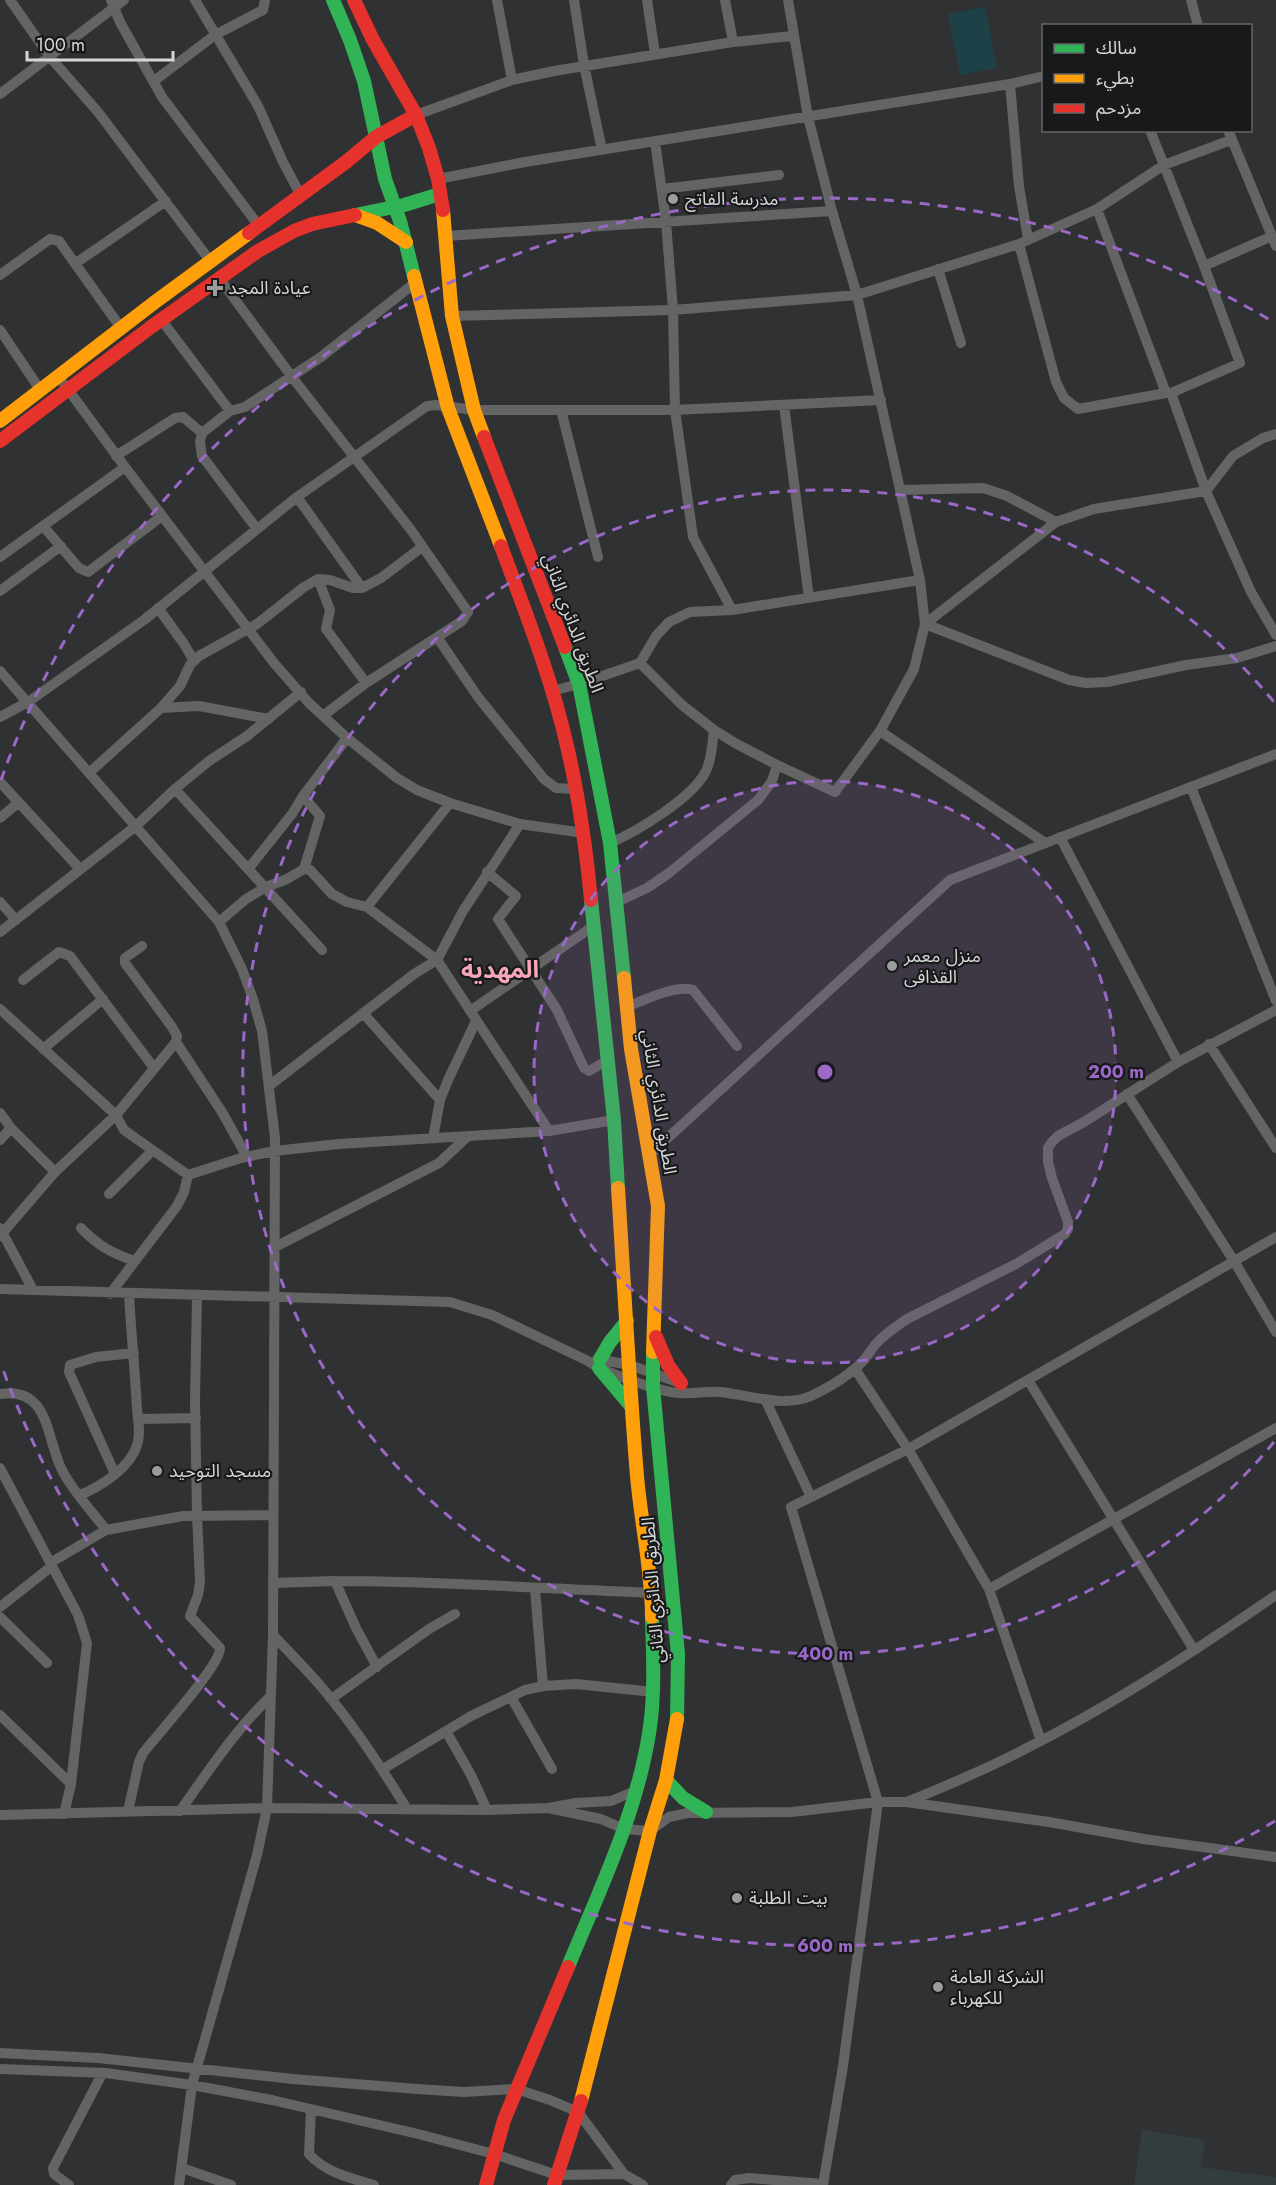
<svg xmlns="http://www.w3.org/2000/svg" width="1276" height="2185" viewBox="0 0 1276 2185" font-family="Jost,'Noto Sans Arabic',sans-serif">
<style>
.built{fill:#333c3e}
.green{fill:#1e4148}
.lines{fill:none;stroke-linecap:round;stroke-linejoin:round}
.street{stroke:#646464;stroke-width:10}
.fast{stroke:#30b455;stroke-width:14}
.slow{stroke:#ff9f0a;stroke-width:14}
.jam{stroke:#e5322d;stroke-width:14}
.ring{fill:none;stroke:#9a68c7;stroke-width:3;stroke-dasharray:10 8}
.poi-dot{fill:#9b9d9d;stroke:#18191a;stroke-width:2}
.labels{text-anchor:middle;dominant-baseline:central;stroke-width:4.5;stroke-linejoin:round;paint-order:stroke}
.poi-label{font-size:18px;fill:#d5d7d7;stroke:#18191a;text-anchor:start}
.street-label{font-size:18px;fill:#d5d7d7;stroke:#18191a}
.district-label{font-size:24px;font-weight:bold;fill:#f7a5b9;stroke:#18191a}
.centre{fill:#9a68c7;stroke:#18191a;stroke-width:3}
.ring-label{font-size:18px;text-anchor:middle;font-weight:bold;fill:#9a68c7;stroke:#18191a;stroke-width:4.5;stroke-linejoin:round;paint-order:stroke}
</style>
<rect width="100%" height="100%" fill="#303132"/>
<path class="built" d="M 1142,2129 L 1205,2140 L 1201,2167 L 1276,2177 L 1276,2185 L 1134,2185 Z"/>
<path class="green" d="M 985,7 L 997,68 L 960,75 L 948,14 Z"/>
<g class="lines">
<path class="street" d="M 10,0 L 50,57 L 98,112 L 211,262
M 111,0 L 120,22 L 162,97 L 259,226
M 195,0 L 258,106 L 283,162 L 300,194
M 497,0 L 512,80
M 574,0 L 584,65 L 602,150
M 647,0 L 655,54
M 725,0 L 733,42
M 788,0 L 808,117 L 832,211 L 857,295 L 920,580 L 925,624 L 1069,680 L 1086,683 L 1107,682 L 1186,665 L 1237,658 L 1276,646
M 1191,0 L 1198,26
M 154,81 L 215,35 L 263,10 L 265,0
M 1010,84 L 1019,186 L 1028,239
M 0,94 L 124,0
M 416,115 L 512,80 L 554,71 L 733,42 L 793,36
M 1228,130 L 1276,246
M 655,141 L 666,222 L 673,310 L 675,410 L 693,537 L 732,610
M 438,179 L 525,162 L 1010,84 L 1044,76
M 662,189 L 779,175
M 1097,209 L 1166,393 L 1171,393 L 1240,363 L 1204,266 L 1150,130
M 446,236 L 832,211
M 1019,244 L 1056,382 L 1064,398 L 1078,409 L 1166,393
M 76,263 L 166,201
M 1204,266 L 1272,236
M 938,269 L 961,343
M 0,275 L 50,239 L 59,241 L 121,328
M 219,278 L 292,377 L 411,530 L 468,612 L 462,621 L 366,683 L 324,715
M 452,316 L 673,310 L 857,295 L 1019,244 L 1097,209 L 1164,165 L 1231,140
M 160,318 L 230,411
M 0,330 L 41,391
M 64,384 L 125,467 L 274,663 L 309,703 L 347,738 L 397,778 L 417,790 L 450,803 L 520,824 L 584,833
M 784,405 L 809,598
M 561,410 L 598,557
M 202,433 L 200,442 L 202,456 L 257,529
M 1276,434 L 1263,438 L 1233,456 L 1206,491 L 1251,592 L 1276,635
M 116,456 L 175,418 L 183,417 L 202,433 L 230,411 L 245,407 L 321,357 L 416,282
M 900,490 L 983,488 L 1007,496 L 1056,522
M 297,497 L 362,588
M 43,526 L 79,568 L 88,572 L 162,516
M 0,557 L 125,467
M 318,579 L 330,610 L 326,629 L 366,683
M 0,591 L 61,546
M 158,608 L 184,644 L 194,661
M 437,637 L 478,697 L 544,779 L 556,788 L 575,789
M 640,663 L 682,705 L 714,730 L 735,743 L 777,765 L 835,792 L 880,731 L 914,669 L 925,624 L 1056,522 L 1094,509 L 1206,491 L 1171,393
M 0,671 L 219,922 L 242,969 L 253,999 L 262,1031 L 275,1138 L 273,1635 L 267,1808 L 257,1855 L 192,2085 L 179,2185
M 552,691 L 579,684 L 640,663 L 656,636 L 669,622 L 690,612 L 732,610 L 920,580
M 161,708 L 199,706 L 269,719
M 0,717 L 28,702 L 144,620 L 297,497 L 427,406 L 436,405 L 474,410 L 675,410 L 881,400
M 880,731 L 1045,843
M 90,772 L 161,708 L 180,686 L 190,665 L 199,656 L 257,624 L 304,587 L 318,579 L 330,580 L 353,588 L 362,588 L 381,578 L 422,547
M 0,782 L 80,869
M 1191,787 L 1276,1001
M 175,789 L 322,950
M 0,818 L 18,803
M 1060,837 L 1178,1062
M 610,843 C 636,832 693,798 706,771 C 712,759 712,744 714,730
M 249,868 L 292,814 L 303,796
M 304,869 L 320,816 L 303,796 L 347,738
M 487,872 L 516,896 L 498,919 L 557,1010 L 584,1068 L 589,1071 L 608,1060
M 0,902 L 16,920
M 617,902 L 647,888 L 669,873 L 758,800 L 772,781 L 777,765
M 367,907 L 450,803
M 219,922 L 246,899 L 266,887 L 287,879 L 304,869 L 310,870 L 332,894 L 347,902 L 367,907 L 437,960 L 549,1131
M 0,932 L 136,826 L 175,789 L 209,761 L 247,736 L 301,692
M 23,980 L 59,952 L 70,956 L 154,1068
M 626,1007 C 643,1001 676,984 693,990 L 737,1046
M 0,1009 L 116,1115 L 124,1130 L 188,1175 L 241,1158 L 274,1151 L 339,1144 L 549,1131 L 614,1120
M 470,1011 L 592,927
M 363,1013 L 440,1100
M 176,1042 L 222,1112 L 247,1157
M 1209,1044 L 1276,1148
M 43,1049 L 103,999
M 269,1086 L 414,974 L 437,960 L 463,911 L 520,824
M 1127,1094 L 1234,1261 L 1276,1332
M 0,1113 L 11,1128 L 55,1172
M 433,1138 L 440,1100 L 448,1080 L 476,1021
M 0,1140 L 11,1128
M 649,1155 L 950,880 L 1276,754
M 109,1194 L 152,1151
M 0,1228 L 33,1290
M 81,1228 C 97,1245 113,1254 135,1261
M 0,1236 L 55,1172 L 116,1115 L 176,1042 L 177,1036 L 172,1027 L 125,963 L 125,958 L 142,946
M 275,1247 L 439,1163 L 468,1136
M 0,1289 L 450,1302 L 492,1315 L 588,1361 C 602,1372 661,1392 679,1393 C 693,1394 706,1391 720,1392 C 750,1395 783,1408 811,1396 C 830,1387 850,1375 864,1360 C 868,1355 871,1350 875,1345 C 884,1334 896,1327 907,1319 L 1016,1264 L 1065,1234 L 1068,1229 L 1068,1222 L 1052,1178 L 1048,1162 L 1048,1148 L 1052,1142 L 1058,1136 L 1084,1122 L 1178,1062 L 1276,1010
M 110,1294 L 177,1206 L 184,1192 L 188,1175
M 597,1359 L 630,1365 L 680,1383
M 855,1369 L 908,1449 L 989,1589
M 1028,1380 L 1194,1650
M 0,1394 C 50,1386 46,1439 62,1470 C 73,1492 92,1511 106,1530 L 183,1516 L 273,1515
M 765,1399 L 811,1497
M 138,1419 L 196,1418
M 0,1468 L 78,1615 L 87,1643 L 71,1784 L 64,1814
M 115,1474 L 69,1372 L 70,1365 L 96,1357 L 134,1353
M 80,1495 C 100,1487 130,1468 137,1445 C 141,1434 138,1420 137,1409 C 135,1370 131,1332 129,1294
M 50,1563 L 106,1530
M 335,1581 C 441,1581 546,1589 652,1593
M 273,1583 L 335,1581 L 356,1628 L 377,1667
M 535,1589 L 543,1686
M 0,1607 L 52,1566
M 0,1617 L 47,1663
M 273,1635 C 288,1651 304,1667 318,1683 C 352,1722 380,1765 407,1809
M 511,1697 L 552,1769
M 331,1699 L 429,1629 L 455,1614
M 0,1715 L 71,1784
M 446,1731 L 471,1775 L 487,1810
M 1041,1741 L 989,1589 L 1276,1428
M 383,1769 L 471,1716 L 525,1690 L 543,1686 L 576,1684 L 654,1692
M 907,1802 C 946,1786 985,1770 1023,1750 C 1111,1706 1195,1651 1276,1595
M 548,1808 L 601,1819 L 624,1829 L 650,1831 L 669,1817 L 688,1813 L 792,1812 L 878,1802 L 906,1802 L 1049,1822 L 1144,1839 L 1276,1857
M 128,1811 L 139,1762 L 143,1753 C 157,1735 221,1665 220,1648 L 190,1616 L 198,1595 L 200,1582 L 197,1515 L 195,1401 L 197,1295
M 180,1811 C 208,1772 235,1730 270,1697
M 0,1815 L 267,1808 L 487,1810 L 548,1808 L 576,1803 L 611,1801 L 635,1791
M 0,2053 L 98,2058 L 293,2079 L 417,2089 L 464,2092 L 516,2089 L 550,2100 L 578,2112 L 624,2174 L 643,2185
M 0,2069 L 106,2073 L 192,2085 L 272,2100 L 418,2134 L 494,2154 L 557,2175 L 624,2174
M 311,2110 L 309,2154 C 326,2173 350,2178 374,2185
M 182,2168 L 231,2185
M 69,2185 L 54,2174 L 53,2168 L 102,2074
M 731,2185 L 735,2180 L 749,2178 L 823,2184
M 823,2185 L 843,2066 L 878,1802 L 791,1507 L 908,1449 L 1276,1237"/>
<path class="fast" d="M 333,0 L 350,40 L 364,81 L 385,179 L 400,221 L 414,276
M 355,215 L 404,205 L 440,194
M 565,647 L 579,684 L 610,843 L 624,978
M 591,900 L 614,1120 L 618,1188
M 653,1352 L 653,1387 L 678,1654 L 677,1719
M 600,1359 L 610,1342 L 627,1321
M 599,1368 L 631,1406
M 666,1780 L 683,1798 L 706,1812
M 568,1967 C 600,1889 638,1811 650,1727 C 655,1691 653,1654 652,1617"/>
<path class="slow" d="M 443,210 L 452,316 L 474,410 L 484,437
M 355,215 L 377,223 L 406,242
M 414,276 L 448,408 L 501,546
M 0,421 L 155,302 L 249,233
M 624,978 L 631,1049 L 658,1206 L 653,1352
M 618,1188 C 624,1284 629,1380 637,1476 C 641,1523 652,1570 652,1617
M 581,2101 L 650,1831 L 666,1780 L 677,1719"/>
<path class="jam" d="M 354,0 L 373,40 L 416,115 L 429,148 L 438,179 L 443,210
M 249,233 L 346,162 L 376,137 L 416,115
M 484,437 L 565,647
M 0,441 L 151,327 L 258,251 L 294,231 L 312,224 L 355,215
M 501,546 C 525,611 552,679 567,746 C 579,797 586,848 591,900
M 656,1337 L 668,1365 L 681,1383
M 486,2185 L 504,2120 L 568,1967
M 554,2185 L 581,2101"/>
</g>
<circle cx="825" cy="1072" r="291" fill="#9a68c7" fill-opacity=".12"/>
<g class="ring">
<circle cx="825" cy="1072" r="291"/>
<path d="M1274 1442A582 582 0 1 1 1274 702"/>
<path d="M1275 1821A874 874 0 0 1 1 1364M1 780A874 874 0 0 1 1275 323"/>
</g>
<g class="poi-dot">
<circle cx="673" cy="199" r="6"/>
<path d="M212 279h6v6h6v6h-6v6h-6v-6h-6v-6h6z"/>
<circle cx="892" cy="966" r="6"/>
<circle cx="157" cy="1471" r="6"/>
<circle cx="737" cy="1898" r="6"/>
<circle cx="938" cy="1987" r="6"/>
</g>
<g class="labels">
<g class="poi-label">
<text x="685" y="199">مدرسة الفاتح</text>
<text x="228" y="288">عيادة المجد</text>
<text x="904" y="956">منزل معمر<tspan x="904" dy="21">القذافى</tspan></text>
<text x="169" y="1471">مسجد التوحيد</text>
<text x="749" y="1898">بيت الطلبة</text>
<text x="950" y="1977">الشركة العامة<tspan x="950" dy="21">للكهرباء</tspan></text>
</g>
<g class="street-label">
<text transform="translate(573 623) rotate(70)">الطريق الدائري الثاني</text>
<text transform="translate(659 1102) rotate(81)">الطريق الدائري الثاني</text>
<text transform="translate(653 1590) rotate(-94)">الطريق الدائري الثاني</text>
</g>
<g class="district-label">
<text x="500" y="969">المهدية</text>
</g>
</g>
<circle cx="825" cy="1072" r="9" class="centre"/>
<g class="ring-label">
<text x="1116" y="1078">200 m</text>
<text x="825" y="1660">400 m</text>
<text x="825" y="1952">600 m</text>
</g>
<rect x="1042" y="24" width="210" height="108" fill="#18191a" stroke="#646566" stroke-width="1.5"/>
<rect x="1054" y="44" width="30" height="9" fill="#30b455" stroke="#646566" stroke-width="1.5"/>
<text x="1096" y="54" font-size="18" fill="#d5d7d7">سالك</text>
<rect x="1054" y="74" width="30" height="9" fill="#ff9f0a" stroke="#646566" stroke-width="1.5"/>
<text x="1096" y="84" font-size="18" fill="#d5d7d7">بطيء</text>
<rect x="1054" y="104" width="30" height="9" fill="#e5322d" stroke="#646566" stroke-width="1.5"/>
<text x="1096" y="114" font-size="18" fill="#d5d7d7">مزدحم</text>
<path d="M27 51v9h146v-9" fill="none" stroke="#d5d7d7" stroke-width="3"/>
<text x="36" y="51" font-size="18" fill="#d5d7d7" stroke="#18191a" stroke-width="4.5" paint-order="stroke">100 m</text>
</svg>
